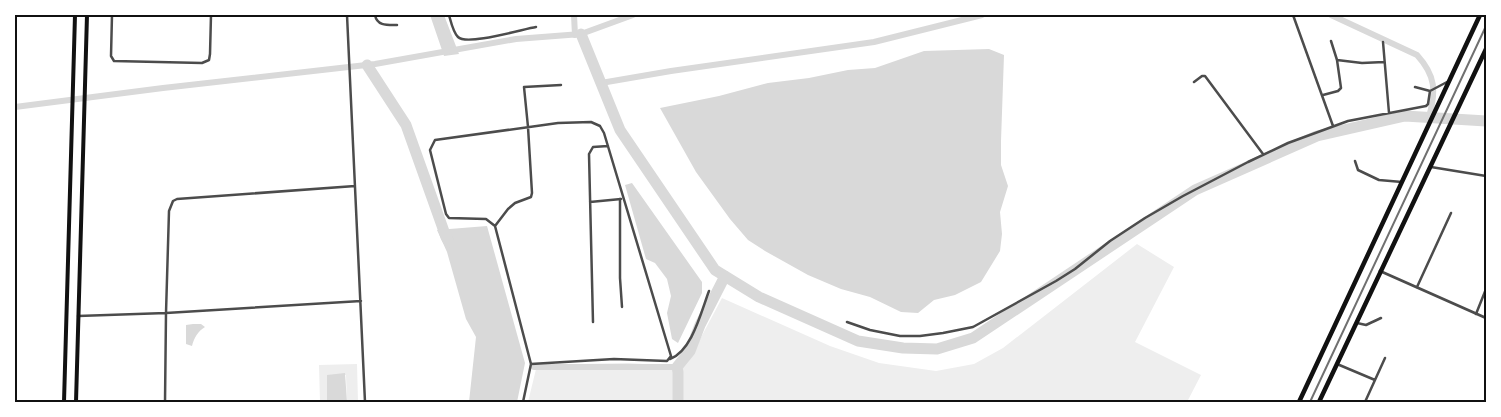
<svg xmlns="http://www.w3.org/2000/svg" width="1501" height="417" viewBox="0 0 1501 417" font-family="Roboto,sans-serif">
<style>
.green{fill:#eee}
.water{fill:#d9d9d9}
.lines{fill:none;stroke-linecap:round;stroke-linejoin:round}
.canal{stroke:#d9d9d9;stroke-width:6}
.river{stroke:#d9d9d9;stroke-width:11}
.minor{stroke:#4c4c4c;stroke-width:2.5}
.tertiary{stroke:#4c4c4c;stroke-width:3}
.secondary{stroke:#111;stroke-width:4}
.trunk{stroke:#111;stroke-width:4.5}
.rail{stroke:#707070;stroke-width:2}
.neatline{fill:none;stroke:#111;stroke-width:2}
</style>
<rect width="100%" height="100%" fill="#fff"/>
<path class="green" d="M 1137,244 L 1174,267 L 1135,342 L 1201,375 L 1187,402 L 528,402 L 537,365 L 628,363 L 673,366 L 691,356 L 722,298 L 830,346 L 879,363 L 936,371 L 974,364 L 1003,348 Z
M 357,364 L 358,402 L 347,402 L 346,375 L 327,375 L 327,402 L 320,402 L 319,365 Z"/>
<path class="water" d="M 430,15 L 444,15 L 459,54 L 444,56 Z
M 989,49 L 1004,55 L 1001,141 L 1001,165 L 1008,186 L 1000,212 L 1002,234 L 1000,251 L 981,282 L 955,295 L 934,300 L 918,313 L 901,312 L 870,297 L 841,289 L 808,275 L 765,251 L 748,240 L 730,219 L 696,172 L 660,108 L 719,96 L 768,83 L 809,78 L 848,70 L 875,68 L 924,51 Z
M 632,183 L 702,282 L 702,293 L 678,343 L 672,339 L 667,313 L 671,296 L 667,279 L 655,263 L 646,259 L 625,185 Z
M 487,226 L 525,363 L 517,402 L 469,402 L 476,337 L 466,319 L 447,252 L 437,230 Z
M 193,324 L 201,324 L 205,327 C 198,331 194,338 192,346 L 186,344 L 186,325 Z
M 345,373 L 347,402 L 327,402 L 327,375 Z"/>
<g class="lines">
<path class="canal" d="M 574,15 L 575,35
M 1331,15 L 1417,55 C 1436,76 1436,91 1429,117
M 601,83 L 671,71 L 874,42 L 982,15
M 15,107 L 163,88 L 375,64 L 516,39 L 581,34 L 633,15
M 534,367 L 677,367"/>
<path class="river" d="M 581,34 L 620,130 L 715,270 L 759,297 L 858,341 L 903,348 L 937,349 L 973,338 L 1195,190 L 1317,136 L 1405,116 L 1486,121
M 367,65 L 406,125 L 446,237 L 449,242
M 678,402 L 678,372 L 677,367 L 690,351 L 700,325 L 725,276"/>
<path class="minor" d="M 112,15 L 111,56 L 114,61 L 202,63 L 209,60 L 210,54 L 211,15
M 347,15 L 365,402
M 375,15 C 377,26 387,25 397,25
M 449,15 C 451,22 453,32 458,37 C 467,46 523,29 536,27
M 1293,15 L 1333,126
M 1331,41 L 1337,60 L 1362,63 L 1384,62
M 1383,42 L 1389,113
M 1194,82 L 1202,76 L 1205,76 L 1263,154
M 1415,87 L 1430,91
M 1323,95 L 1338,91 L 1341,88 L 1337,60
M 1355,161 L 1358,170 L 1379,180 L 1402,182
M 1431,167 L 1486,176
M 620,199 L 620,278 L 622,307
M 590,202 L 621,199
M 495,226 L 508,209 L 515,203 L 531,197 L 532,193 L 528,127 L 524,87 L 561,85
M 1417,287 L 1451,213
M 1476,314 L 1486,289
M 78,316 L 166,313 L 361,301
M 593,322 L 589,154 L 593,147 L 608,146
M 847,322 L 870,330 L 900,336 L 920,336 L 943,333 L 973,327 L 1056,281 L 1075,269 L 1110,241 L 1145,218 L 1183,196 L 1248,162 L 1288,143 L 1348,121 L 1426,106 L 1428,104 L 1430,91 L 1447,82
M 1357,323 L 1366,325 L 1381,318
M 670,359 C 692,351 701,312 709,291
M 1337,364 L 1375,380
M 165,402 L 166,313 L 169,211 L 173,201 L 177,199 L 355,186
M 523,402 L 531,364 L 495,226 L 486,219 L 449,218 L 446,214 L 430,150 L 435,140 L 558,123 L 591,122 L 600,126 L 604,133 L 671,356 L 667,361 L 614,359 L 531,364
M 1365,402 L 1385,358"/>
<path class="tertiary" d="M 1380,271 L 1486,318"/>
<path class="secondary" d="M 64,402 L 75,15
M 76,402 L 87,15"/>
<path class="trunk" d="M 1299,402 L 1480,15
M 1319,402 L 1486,49"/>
<path class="rail" d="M 1310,402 L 1486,26"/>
</g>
<rect width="1501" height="417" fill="none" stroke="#ffffff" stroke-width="32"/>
<rect x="16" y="16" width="1469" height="385" class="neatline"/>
</svg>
